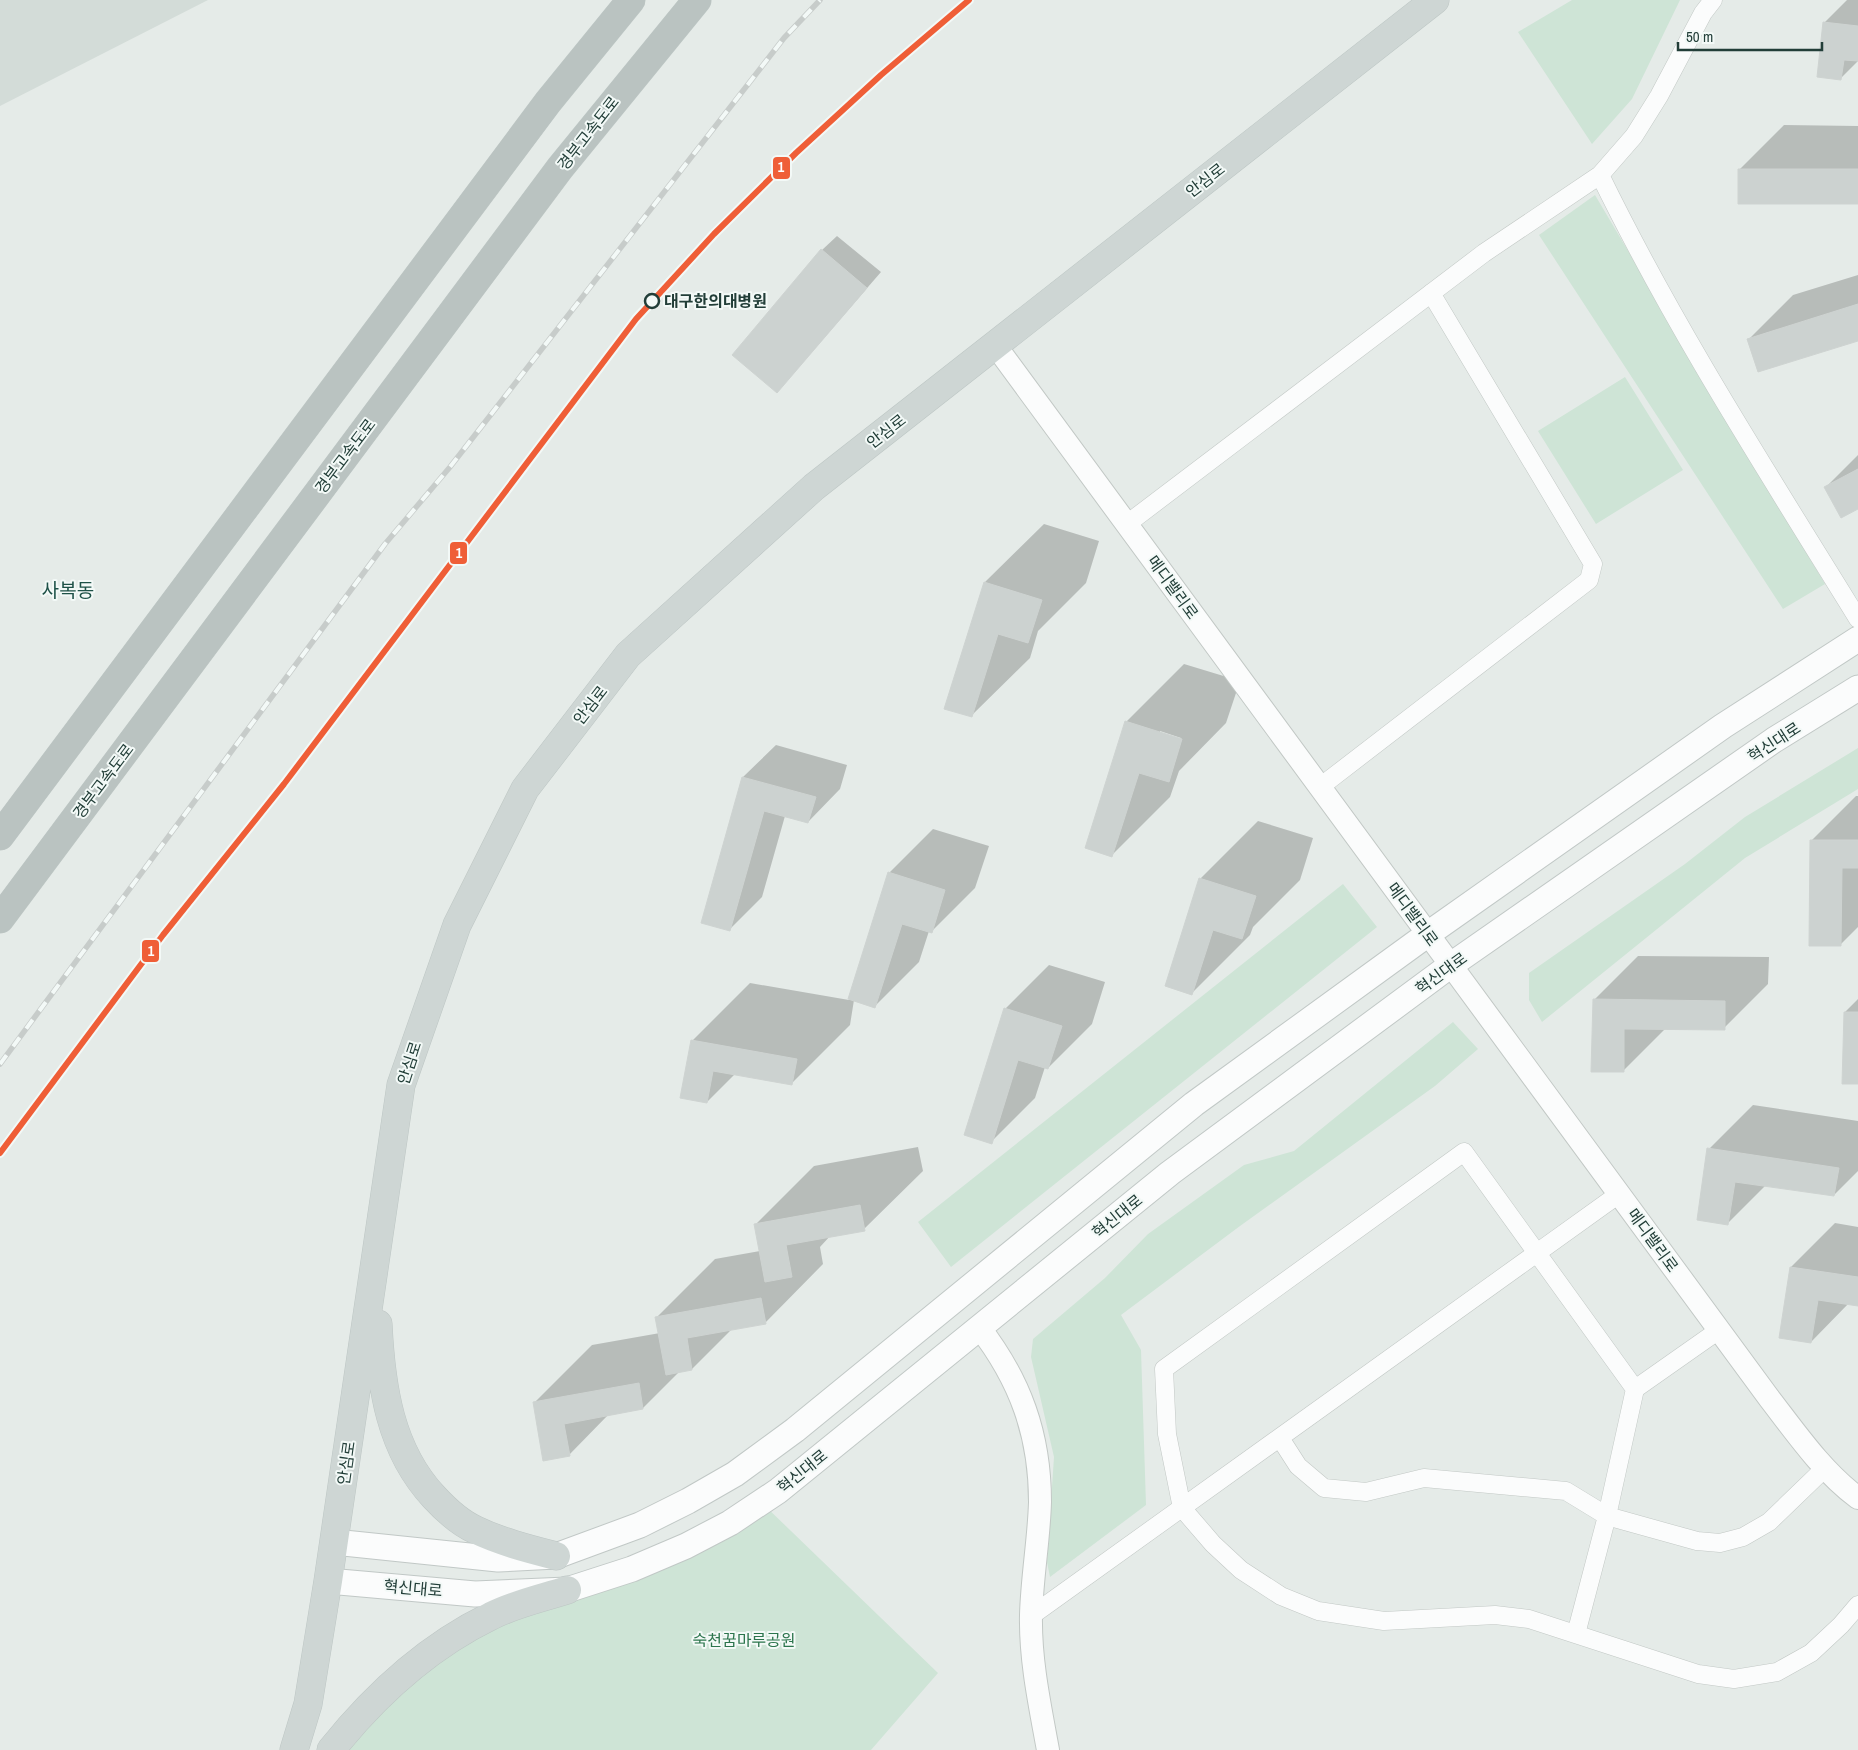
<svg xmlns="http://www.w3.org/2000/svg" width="1858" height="1750" viewBox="0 0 1858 1750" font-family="'Archivo Narrow','Noto Sans KR',sans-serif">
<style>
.built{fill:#d3dcd8}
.green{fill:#cee4d6}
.shadow{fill:#0003;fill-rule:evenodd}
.building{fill:#ccd2d0;stroke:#ced3d1}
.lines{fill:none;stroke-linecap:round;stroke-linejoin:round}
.minor-casing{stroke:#c2c8c5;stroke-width:19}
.tertiary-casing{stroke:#c2c8c5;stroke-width:24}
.secondary-casing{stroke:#c1c8c6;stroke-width:27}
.primary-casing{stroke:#bdc6c4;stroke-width:29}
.motorway-casing{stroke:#bdc6c4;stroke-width:29}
.minor{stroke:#fbfcfc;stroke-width:18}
.tertiary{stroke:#fbfcfc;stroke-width:22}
.secondary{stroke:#fbfcfc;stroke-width:25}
.primary{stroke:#ced6d4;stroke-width:28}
.motorway{stroke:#bac3c1;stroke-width:28}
.rail-casing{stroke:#c7ccca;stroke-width:5.5}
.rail{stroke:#f3f9f7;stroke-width:4;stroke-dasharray:11;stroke-linecap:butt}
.metro-1-casing{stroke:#f3f9f7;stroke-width:10}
.metro-1{stroke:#ef5e37;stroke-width:6}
.stop-dot{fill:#f3f9f7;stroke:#223e38;stroke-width:2.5}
.labels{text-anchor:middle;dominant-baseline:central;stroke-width:4;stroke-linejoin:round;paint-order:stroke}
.street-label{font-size:16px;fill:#223e38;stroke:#f3f9f7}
.stop-label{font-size:16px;font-weight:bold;fill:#223e38;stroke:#f3f9f7;text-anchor:start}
.park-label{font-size:16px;fill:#2c754d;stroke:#f3f9f7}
.quarter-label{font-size:19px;fill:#1e5147;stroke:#f3f9f7}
.line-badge{stroke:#f3f9f7;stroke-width:2}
.badge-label{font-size:14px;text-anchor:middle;font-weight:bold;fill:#fff}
</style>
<rect width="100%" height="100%" fill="#e5ebe8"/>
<path class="built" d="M 0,0 L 208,0 L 0,106 Z"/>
<path class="green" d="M 1572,0 L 1680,0 L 1632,99 L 1592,144 L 1518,32 Z
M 1595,195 L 1825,584 L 1783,609 L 1539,235 Z
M 1625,377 L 1683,470 L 1596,524 L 1538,431 Z
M 1858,748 L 1858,789 L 1745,858 L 1542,1022 L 1529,1000 L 1529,973 L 1685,864 L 1745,817 Z
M 1343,884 L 1377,927 L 951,1267 L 918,1222 Z
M 1453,1022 L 1478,1049 L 1435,1086 L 1240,1226 L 1121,1315 L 1141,1350 L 1146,1505 L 1050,1577 L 1047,1562 L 1054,1457 L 1031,1357 L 1033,1339 L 1105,1278 L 1148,1234 L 1244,1165 L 1294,1151 Z
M 761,1502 L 938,1673 L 871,1750 L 333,1750 L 436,1647 Z"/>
<path class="shadow" d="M 1847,0 L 1858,0 L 1858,61 L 1841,78 L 1824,23 Z
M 1784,125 L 1858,126 L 1858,203 L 1740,169 Z
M 837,236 L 881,272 L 777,392 L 822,250 Z
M 1858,275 L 1858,340 L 1749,339 L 1793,295 Z
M 1858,455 L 1858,507 L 1826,487 Z
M 1044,524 L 1099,541 L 1086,583 L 1038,631 L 1030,658 L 971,716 L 946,708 L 985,582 Z
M 1184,664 L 1240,681 L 1226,723 L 1179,771 L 1170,797 L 1112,855 L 1126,722 ZM 1160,731 L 1181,738 L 1181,740 L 1160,734 Z
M 776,745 L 847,765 L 840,789 L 808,822 L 785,816 L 762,897 L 730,929 L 743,777 Z
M 1856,796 L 1858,796 L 1858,927 L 1840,945 L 1812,840 Z
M 1258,821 L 1313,838 L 1300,880 L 1253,927 L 1250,935 L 1192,993 L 1200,879 Z
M 933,829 L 989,846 L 975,888 L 931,932 L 929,931 L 919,962 L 875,1006 L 854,1000 L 850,1025 L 791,1084 L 735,1074 L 707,1102 L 692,1041 L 750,983 L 849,1000 L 889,873 Z
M 1638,956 L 1769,957 L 1768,984 L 1724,1028 L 1666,1028 L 1623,1071 L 1594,1000 Z
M 1049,965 L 1105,982 L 1092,1024 L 1048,1068 L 1045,1067 L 1035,1098 L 991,1142 L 1005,1009 Z
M 1858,999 L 1858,1083 L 1845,1012 Z
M 1753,1105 L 1858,1121 L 1858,1171 L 1834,1195 L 1766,1185 L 1728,1223 L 1709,1149 Z
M 918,1147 L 923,1171 L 864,1229 L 831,1235 L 820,1247 L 823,1264 L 765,1323 L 732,1329 L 692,1369 L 680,1371 L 643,1408 L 609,1414 L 569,1455 L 534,1403 L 592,1345 L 660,1333 L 657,1317 L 715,1259 L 760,1251 L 756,1224 L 814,1166 Z
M 1835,1223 L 1858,1227 L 1858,1305 L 1849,1303 L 1811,1342 L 1791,1267 Z"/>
<path class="building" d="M 1823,22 L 1858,26 L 1858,61 L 1844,60 L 1841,80 L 1817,77 Z
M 1738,169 L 1858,169 L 1858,204 L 1738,204 Z
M 821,249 L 867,288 L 777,393 L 732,355 Z
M 1858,304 L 1858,341 L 1758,372 L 1747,339 Z
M 1858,469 L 1858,509 L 1841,518 L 1824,487 Z
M 984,582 L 1042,600 L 1028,643 L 998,634 L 972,717 L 944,709 Z
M 1125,721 L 1182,739 L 1169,782 L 1139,773 L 1112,857 L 1085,848 Z
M 742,777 L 816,797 L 808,823 L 764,811 L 730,931 L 701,923 Z
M 1810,840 L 1858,840 L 1858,868 L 1842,868 L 1841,946 L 1809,946 Z
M 888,872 L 945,890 L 932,933 L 902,924 L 875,1008 L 848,999 Z
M 1199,878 L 1256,896 L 1242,939 L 1213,930 L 1192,995 L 1165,986 Z
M 1593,999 L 1725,1001 L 1725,1030 L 1624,1029 L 1624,1072 L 1591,1072 Z
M 1004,1008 L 1062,1026 L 1048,1069 L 1018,1060 L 992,1144 L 964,1135 Z
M 1844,1012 L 1858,1012 L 1858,1084 L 1842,1084 Z
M 691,1040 L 797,1059 L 792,1085 L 713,1071 L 707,1103 L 680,1098 Z
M 1707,1148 L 1839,1168 L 1834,1196 L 1735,1182 L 1728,1225 L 1697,1220 Z
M 860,1205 L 865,1231 L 786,1245 L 792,1277 L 765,1282 L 754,1224 Z
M 1790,1267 L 1858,1277 L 1858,1306 L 1818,1300 L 1811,1343 L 1779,1338 Z
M 761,1298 L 766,1324 L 687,1338 L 692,1370 L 666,1375 L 655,1317 Z
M 639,1383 L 643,1409 L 564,1424 L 570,1456 L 543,1461 L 533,1402 Z"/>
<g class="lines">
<defs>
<path id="minor" d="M 1600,175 C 1675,329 1768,473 1858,619
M 1127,524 L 1484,253 L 1600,175 L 1634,136 L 1659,96 L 1703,13 L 1713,0
M 1320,787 L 1589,580 L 1593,564 L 1431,293
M 1635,1389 L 1464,1152 L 1164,1369 L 1167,1434 L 1182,1508 L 1213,1544 L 1241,1570 L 1281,1596 L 1318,1611 L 1384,1621 L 1495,1615 L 1529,1619 L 1698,1674 L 1734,1679 L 1777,1672 L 1811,1653 L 1841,1625 L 1858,1605
M 1280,1438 L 1298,1466 L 1324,1488 L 1366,1492 L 1424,1478 L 1566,1491 L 1607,1516 L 1697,1541 L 1720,1543 L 1743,1537 L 1769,1522 L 1825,1468
M 1031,1616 L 1619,1194
M 1576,1634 L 1607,1516 L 1635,1389 L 1719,1330"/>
<path id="tertiary" d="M 995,345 L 1769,1398 C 1796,1433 1822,1471 1858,1498
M 979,1327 C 1020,1380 1040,1434 1040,1502 C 1039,1539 1032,1577 1031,1615 C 1030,1660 1040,1706 1048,1750"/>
<path id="secondary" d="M 334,1542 L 498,1559 L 556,1556 L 640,1525 L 688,1501 L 735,1474 L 795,1430 L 1194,1104 L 1428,934 L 1723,726 L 1858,639
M 328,1581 L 475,1594 L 567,1590 L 632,1569 L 686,1546 L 730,1523 L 778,1491 L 1170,1173 L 1451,965 L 1774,740 L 1858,688"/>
<path id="primary" d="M 378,1324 C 381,1387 390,1450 434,1497 C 446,1510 460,1523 476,1530 C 501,1542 529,1549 556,1556
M 294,1750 L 308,1704 L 328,1581 L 401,1085 L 457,925 L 525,789 L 628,655 L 814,487 L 1435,0
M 331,1750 C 375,1695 427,1647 491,1616 C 514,1604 542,1598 567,1590"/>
<path id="motorway" d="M 0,836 L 548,102 L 631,0
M 0,919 L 560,168 L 697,0"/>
</defs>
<use href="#minor" class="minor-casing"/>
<use href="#tertiary" class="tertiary-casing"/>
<use href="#secondary" class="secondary-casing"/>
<use href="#primary" class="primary-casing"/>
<use href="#motorway" class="motorway-casing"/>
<use href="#minor" class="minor"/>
<use href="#tertiary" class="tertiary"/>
<use href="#secondary" class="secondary"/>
<use href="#primary" class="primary"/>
<use href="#motorway" class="motorway"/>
<defs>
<path id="rail" d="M 0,1064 L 385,544 L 450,467 L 784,38 L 820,0"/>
</defs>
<use href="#rail" class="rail-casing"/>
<use href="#rail" class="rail"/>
<defs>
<path id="metro-1" d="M 0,1153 L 163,935 L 284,784 L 636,319 L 714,234 L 796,153 L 881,75 L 969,0"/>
</defs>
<use href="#metro-1" class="metro-1-casing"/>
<use href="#metro-1" class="metro-1"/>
</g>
<circle class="stop-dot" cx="652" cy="301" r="7"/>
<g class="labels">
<g class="street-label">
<text transform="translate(588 133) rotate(-52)">경부고속도로</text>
<text transform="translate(1205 180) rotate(-38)">안심로</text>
<text transform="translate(886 431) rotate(-38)">안심로</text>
<text transform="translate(345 456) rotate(-53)">경부고속도로</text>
<text transform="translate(1173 587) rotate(54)">메디밸리로</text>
<text transform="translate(590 705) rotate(-52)">안심로</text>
<text transform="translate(1774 742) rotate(-33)">혁신대로</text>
<text transform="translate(103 781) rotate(-53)">경부고속도로</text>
<text transform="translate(1413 914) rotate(54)">메디밸리로</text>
<text transform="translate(1441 973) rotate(-36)">혁신대로</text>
<text transform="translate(409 1063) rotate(-72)">안심로</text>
<text transform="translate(1117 1216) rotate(-39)">혁신대로</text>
<text transform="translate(1653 1240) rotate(54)">메디밸리로</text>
<text transform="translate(346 1463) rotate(-82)">안심로</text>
<text transform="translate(802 1471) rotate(-39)">혁신대로</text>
<text transform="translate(413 1588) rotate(5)">혁신대로</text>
</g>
<g class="stop-label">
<text x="664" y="301">대구한의대병원</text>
</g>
<g class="park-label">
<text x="744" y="1640">숙천꿈마루공원</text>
</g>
<g class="quarter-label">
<text x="68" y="590">사복동</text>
</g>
</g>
<g class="line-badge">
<rect x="772" y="156" width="19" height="24" rx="5" fill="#ef5e37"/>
<rect x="449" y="541" width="19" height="24" rx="5" fill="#ef5e37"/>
<rect x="141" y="939" width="19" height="24" rx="5" fill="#ef5e37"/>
</g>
<g class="badge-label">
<text x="781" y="172">1</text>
<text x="459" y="558">1</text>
<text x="151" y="956">1</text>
</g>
<path d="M1678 42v8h144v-8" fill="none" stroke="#223e38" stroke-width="2.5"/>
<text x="1686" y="42" font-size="15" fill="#223e38" stroke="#f3f9f7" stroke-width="4" paint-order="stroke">50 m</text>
</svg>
